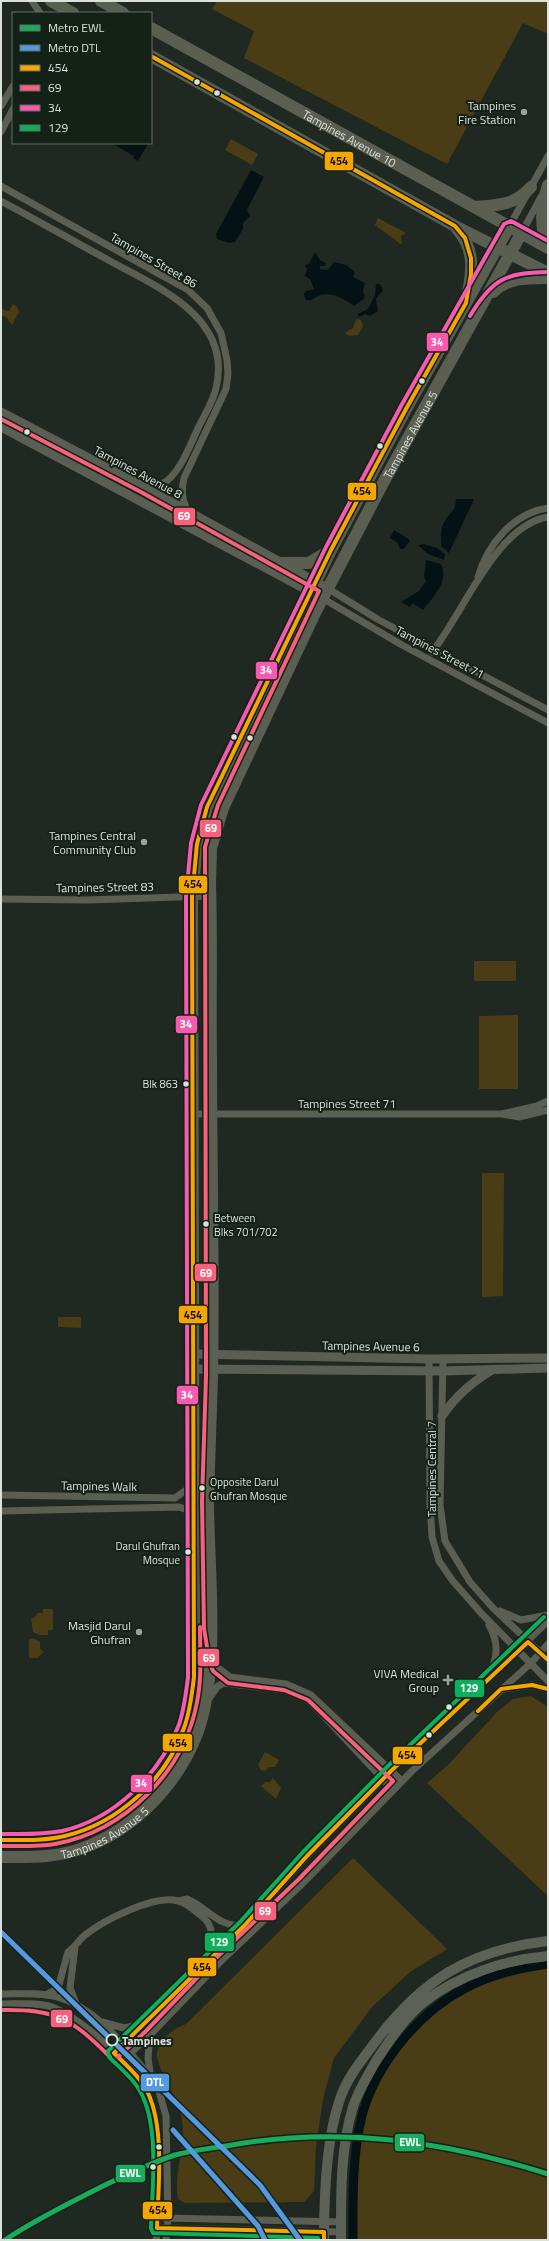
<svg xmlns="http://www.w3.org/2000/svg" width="549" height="2241" viewBox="0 0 549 2241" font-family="'Titillium Web',sans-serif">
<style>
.green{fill:#4a3d15}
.water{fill:#051215}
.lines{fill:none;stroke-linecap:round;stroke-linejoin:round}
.canal{stroke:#051215;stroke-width:9}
.minor{stroke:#5b5e53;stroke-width:7}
.tertiary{stroke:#5b5e53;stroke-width:9}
.secondary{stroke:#5c6155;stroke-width:10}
.primary{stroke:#5a5f52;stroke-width:12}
.bus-1-casing{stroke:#142117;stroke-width:7}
.bus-2-casing{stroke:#142117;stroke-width:7}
.bus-3-casing{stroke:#142117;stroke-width:7}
.bus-4-casing{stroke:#142117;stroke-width:7}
.bus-1{stroke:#f7a600;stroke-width:4}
.bus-2{stroke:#f8607d;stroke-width:4}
.bus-3{stroke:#f75aaf;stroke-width:4}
.bus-4{stroke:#0daf5c;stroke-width:4}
.metro-1-casing{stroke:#142117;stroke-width:8}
.metro-2-casing{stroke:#142117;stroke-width:8}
.metro-1{stroke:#1aab5c;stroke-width:5}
.metro-2{stroke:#549ae0;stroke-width:5}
.bus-dot{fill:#dae2db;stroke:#142117;stroke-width:1.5}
.poi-dot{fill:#99a19a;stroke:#142117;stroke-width:1.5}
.stop-dot{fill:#142117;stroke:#dae2db;stroke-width:2}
.labels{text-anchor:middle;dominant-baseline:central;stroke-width:4;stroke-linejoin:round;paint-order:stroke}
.bus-label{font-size:11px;fill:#dae2db;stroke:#142117;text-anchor:end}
.poi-label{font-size:12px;fill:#dae2db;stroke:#142117;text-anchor:end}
.street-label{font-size:12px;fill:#dae2db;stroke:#142117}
.stop-label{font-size:12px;font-weight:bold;fill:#dae2db;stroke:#142117;text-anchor:start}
.line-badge{stroke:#142117;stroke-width:1.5}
.badge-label{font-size:11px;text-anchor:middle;font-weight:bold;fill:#fff}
.pale-badge-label{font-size:11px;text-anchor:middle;font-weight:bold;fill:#111}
</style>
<rect width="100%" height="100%" fill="#202822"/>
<path class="green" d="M 217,1 L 548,1 L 548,34 L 523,23 L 447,164 L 244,58 L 254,31 L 212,9 Z
M 231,139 L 258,154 L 252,165 L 225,150 Z
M 378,218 L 406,233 L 401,236 L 402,245 L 375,225 Z
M 13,304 L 17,307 L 19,312 L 12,325 L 7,318 L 1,315 L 1,307 L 4,310 L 9,311 Z
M 356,319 L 361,320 L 363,326 L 358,335 L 350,336 L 344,333 L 353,328 Z
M 474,961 L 516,961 L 516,981 L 474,981 Z
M 518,1015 L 518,1089 L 479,1089 L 479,1016 Z
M 482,1173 L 504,1173 L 503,1296 L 482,1297 Z
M 58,1317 L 81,1317 L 81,1328 L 58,1327 Z
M 43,1609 L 53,1609 L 53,1630 L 48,1630 L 48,1635 L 39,1635 L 33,1632 L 31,1618 L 34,1618 L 38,1613 L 43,1613 Z
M 33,1638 L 40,1642 L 40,1649 L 44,1652 L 37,1658 L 29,1658 L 29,1640 Z
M 531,1696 L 548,1707 L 548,1896 L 427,1783 L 448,1765 L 497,1712 L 513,1699 Z
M 265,1752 L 279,1760 L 275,1767 L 269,1767 L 265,1771 L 261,1770 L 258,1765 Z
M 273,1778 L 281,1788 L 276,1799 L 261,1786 L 265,1782 L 270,1782 Z
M 353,1858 L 447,1949 L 410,1972 L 372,2007 L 334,2058 L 323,2099 L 316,2147 L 314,2191 L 304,2202 L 185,2203 L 178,2199 C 173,2169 188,2146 181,2115 C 178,2100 155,2064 157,2053 C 160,2039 174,2028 186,2024 Z
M 548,1966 L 548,2240 L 356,2240 C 356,2201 353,2161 363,2122 C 384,2037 461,1975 548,1966 Z"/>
<path class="water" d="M 111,143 L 146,143 L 148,144 L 138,161 L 133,158 L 134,156 Z
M 251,170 L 264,177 L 247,210 L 250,216 L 243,223 L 243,229 L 235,242 L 229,243 L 217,239 L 216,234 Z
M 315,252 L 320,260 L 326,263 L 325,266 L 320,266 L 320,269 L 328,270 L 334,262 L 346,265 L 355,272 L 353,277 L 365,283 L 363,290 L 365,298 L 354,306 C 345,299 332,292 320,295 C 314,297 312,303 305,299 L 304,294 L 306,291 L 314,289 L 310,279 L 305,276 L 307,269 L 305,265 L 309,264 Z
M 376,284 L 380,284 L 383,290 L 376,299 L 378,311 L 370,316 L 365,314 L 359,317 L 358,314 L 368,309 L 375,295 Z
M 456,499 L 474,499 L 449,553 L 441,546 C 441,538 440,527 445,521 C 450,512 456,510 456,499 Z
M 394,530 L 410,540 L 404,549 L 400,549 L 398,543 L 390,538 Z
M 424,544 L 437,548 L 445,554 L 444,560 L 428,554 L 418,545 Z
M 426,560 L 441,564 C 450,581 432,598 423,610 L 413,603 L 410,607 L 401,602 L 419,591 L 426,581 L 424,576 Z"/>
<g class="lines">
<path class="canal" d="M 353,2240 C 353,2199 352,2156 362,2116 C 375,2066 418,2013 464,1989 C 490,1975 519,1968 548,1964"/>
<path class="minor" d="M 32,1 L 40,13
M 1,106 L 13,86
M 1,132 L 13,109
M 1,186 L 188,290 L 207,308 L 221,333 L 227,360 L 228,374 L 226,389 L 184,478 C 181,491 182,500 188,512
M 1,201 C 37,220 73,241 110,261 C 158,287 233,318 216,388 C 213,402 205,414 199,426 C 191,443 179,476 162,484 C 157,486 150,486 144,487
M 509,227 L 548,156
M 521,234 L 541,197
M 478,577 C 487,545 513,513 548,508
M 327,588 L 379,620 L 548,710
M 322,598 L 402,645 L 548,723
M 432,652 C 463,614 496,525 548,517
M 1,899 L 87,900 L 210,896
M 192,1114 L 502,1114 L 537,1106 L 548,1101
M 502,1114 L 519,1117 L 548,1110
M 429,1359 L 430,1505 L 432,1537 L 439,1561 L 452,1580 L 481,1613 L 548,1681
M 443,1359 L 440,1505 L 445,1541 L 470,1582 L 493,1608 L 548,1660
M 1,1495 L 175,1498 L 193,1485
M 1,1511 L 179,1507 L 193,1512
M 500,1611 L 521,1620 L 548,1615
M 489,1625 C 499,1643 498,1657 489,1675
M 214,1654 L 217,1667 L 230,1677 L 286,1684 L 311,1695 L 402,1781
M 504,1689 L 532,1685 L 548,1689
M 208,1700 L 218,1686 L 224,1683 L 285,1690 L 308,1700 L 323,1715 L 393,1790
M 179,1901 L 187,1899 C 211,1910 216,1926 244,1926
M 75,1947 L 70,1988 L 77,2006
M 1,1994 C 19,1994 39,1992 57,1997 C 98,2008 125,2047 151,2078 L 158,2088 L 166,2116 L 168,2218 L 166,2240
M 46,1995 L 58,1988 L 68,1952 C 75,1947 79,1940 85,1935 C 104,1920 155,1894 178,1901 C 185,1903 193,1909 199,1914 C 216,1925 213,1942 208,1960
M 1,2004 C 18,2004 36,2002 52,2007 C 79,2017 136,2066 148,2093 C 161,2122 157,2166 157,2198 C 157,2211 159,2226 156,2240
M 102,2022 L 124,2028 L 142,2024
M 150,2035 L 148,2058 L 151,2078
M 114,2053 L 244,1926 L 307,1856 L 392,1770 L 548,1621
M 122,2061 L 150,2035 L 218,1964 L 303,1883 L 412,1771 L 531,1663 L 548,1644
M 164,2218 L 341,2222
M 163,2228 L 341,2232"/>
<path class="tertiary" d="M 1,412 L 144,487 L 327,588
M 1,427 L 322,598
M 193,1354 L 429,1359 L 548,1358
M 193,1369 L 443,1371 L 548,1368
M 442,1416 C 457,1395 471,1383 492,1370"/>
<path class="secondary" d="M 324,2240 C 324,2198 326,2141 339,2102 C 345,2081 360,2062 373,2045 C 420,1981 468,1950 548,1941
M 341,2240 C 341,2196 340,2149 353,2107 C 358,2091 368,2075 376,2061 C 389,2041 405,2017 424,2002 C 459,1975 504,1960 548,1956"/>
<g class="primary">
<path d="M 51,1 L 73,13"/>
<path d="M 101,1 L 123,13"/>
<path id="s1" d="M 151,28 L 548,248"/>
<path d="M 151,56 L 455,226 L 548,273"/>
<path d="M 548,185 C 541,206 539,226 548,247"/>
<path d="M 474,207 C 498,205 514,206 531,187"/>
<path d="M 457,229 C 474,248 473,268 468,292"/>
<path d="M 493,292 C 509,277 527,278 548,278"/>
<path d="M 282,563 L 309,563 L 331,550"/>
<path d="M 1,1840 C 14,1840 28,1841 41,1840 C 104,1835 163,1787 184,1728 C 189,1711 192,1694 194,1677 L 192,897 L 197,844 L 207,807 L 331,550 L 406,409 L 509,227"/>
<path id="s2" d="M 1,1857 C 29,1857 57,1858 83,1848 C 135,1829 177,1785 197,1734 C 221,1670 208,1569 208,1498 C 209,1458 211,1417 212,1377 C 214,1270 211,1163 211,1056 C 210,999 212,942 210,885 L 211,848 L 223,808 L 315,613 L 383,483 L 521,234"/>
</g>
<defs>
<path id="bus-1" d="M 478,1711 L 501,1689 L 532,1685 L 548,1689
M 1,1840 C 22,1840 44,1841 65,1836 C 118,1823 166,1780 184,1728 C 190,1712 192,1694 194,1677 L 192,897 L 197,844 L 207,807 L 331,550 L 406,409 L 466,303 L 471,274 L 471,258 L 465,238 L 455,226 L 151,56
M 324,2240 L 324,2232 L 157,2228 C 158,2187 166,2124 145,2087 C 137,2074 125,2064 114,2053 L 244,1926 L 307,1856 L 392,1770 L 528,1642 L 548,1660"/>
<path id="bus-2" d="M 1,419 L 141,492 L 319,591 L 218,805 L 205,847 L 206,1376 L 202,1501 L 204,1628 L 209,1660 L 213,1671 L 228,1683 L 284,1690 L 308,1700 L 393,1781 L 299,1879 L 214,1960 L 146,2031 L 118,2057
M 1,1846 C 19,1846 38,1847 55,1844 C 125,1831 184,1772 197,1702 C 202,1678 200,1652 200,1627
M 1,2010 C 56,2009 71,2018 110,2057"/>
<path id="bus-3" d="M 470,316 C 492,279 505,273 548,272
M 1,1834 C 22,1834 41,1835 62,1831 C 114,1819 158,1776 178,1727 C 184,1712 186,1693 188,1677 L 186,897 L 191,843 L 201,805 L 326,547 L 401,406 L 504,224 L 511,221 L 548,241"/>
<path id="bus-4" d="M 318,2240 L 318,2238 L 153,2233 L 151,2228 C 152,2188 160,2126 140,2091 C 133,2078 120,2068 109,2057 L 108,2051 L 240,1922 L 303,1852 L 388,1766 L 544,1617"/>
</defs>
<use href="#bus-1" class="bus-1-casing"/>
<use href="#bus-2" class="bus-2-casing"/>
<use href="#bus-3" class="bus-3-casing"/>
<use href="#bus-4" class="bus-4-casing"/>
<use href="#bus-1" class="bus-1"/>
<use href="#bus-2" class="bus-2"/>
<use href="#bus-3" class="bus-3"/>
<use href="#bus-4" class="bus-4"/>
<defs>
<path id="metro-1" d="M 5,2240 C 36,2219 70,2203 103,2186 C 127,2175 150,2163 175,2155 C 194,2150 213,2148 232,2145 C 340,2126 444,2141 548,2174"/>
<path id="metro-2" d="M 1,1932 L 260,2185 L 300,2240
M 173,2130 L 258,2226 L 265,2240"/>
</defs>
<use href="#metro-1" class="metro-1-casing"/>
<use href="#metro-2" class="metro-2-casing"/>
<use href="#metro-1" class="metro-1"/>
<use href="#metro-2" class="metro-2"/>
</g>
<g class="bus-dot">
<circle cx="197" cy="82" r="3.5"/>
<circle cx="217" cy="93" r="3.5"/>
<circle cx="422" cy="381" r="3.5"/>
<circle cx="27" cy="432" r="3.5"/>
<circle cx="380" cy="446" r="3.5"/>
<circle cx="234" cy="737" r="3.5"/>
<circle cx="250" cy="738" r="3.5"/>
<circle cx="186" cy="1084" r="3.5"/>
<circle cx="206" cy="1224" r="3.5"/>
<circle cx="202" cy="1488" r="3.5"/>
<circle cx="188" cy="1552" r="3.5"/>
<circle cx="449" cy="1707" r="3.5"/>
<circle cx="429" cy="1735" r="3.5"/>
<circle cx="159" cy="2147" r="3.5"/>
<circle cx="153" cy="2167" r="3.5"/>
</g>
<g class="poi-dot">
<circle cx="524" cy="112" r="4"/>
<circle cx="144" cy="842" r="4"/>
<circle cx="139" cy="1632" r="4"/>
<path d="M446 1674h4v4h4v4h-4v4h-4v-4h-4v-4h4z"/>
</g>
<circle class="stop-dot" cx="112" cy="2040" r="5.5"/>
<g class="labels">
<g class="bus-label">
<text x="178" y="1084">Blk 863</text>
<text x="214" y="1218" text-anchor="start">Between<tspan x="214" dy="14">Blks 701/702</tspan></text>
<text x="210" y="1482" text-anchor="start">Opposite Darul<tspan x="210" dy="14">Ghufran Mosque</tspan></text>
<text x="180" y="1546">Darul Ghufran<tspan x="180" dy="14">Mosque</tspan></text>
</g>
<g class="poi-label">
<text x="516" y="105">Tampines<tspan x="516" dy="14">Fire Station</tspan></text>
<text x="136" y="835">Tampines Central<tspan x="136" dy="14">Community Club</tspan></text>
<text x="131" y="1625">Masjid Darul<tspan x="131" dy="14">Ghufran</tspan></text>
<text x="439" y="1673">VIVA Medical<tspan x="439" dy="14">Group</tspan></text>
</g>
<g class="street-label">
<text stroke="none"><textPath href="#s1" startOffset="227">Tampines Avenue 10</textPath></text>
<text transform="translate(154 260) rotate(30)">Tampines Street 86</text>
<text stroke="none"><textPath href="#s2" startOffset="1596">Tampines Avenue 5</textPath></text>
<text transform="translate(138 472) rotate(28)">Tampines Avenue 8</text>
<text transform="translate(440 652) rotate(28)">Tampines Street 71</text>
<text transform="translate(105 887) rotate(-1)">Tampines Street 83</text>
<text x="347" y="1103">Tampines Street 71</text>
<text transform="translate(371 1346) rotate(1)">Tampines Avenue 6</text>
<text transform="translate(431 1469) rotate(-90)">Tampines Central 7</text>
<text transform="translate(99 1486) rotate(1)">Tampines Walk</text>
<text stroke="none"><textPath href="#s2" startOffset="109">Tampines Avenue 5</textPath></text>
</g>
<g class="stop-label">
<text x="122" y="2040">Tampines</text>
</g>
</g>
<g class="line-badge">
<rect x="324" y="151" width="30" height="20" rx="4" fill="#f7a600"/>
<rect x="426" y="332" width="23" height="20" rx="4" fill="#f75aaf"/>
<rect x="347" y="482" width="30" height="19" rx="4" fill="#f7a600"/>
<rect x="173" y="507" width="23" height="19" rx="4" fill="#f8607d"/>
<rect x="255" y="661" width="23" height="19" rx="4" fill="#f75aaf"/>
<rect x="199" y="819" width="23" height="19" rx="4" fill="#f8607d"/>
<rect x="178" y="875" width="30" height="19" rx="4" fill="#f7a600"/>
<rect x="175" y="1015" width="23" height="19" rx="4" fill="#f75aaf"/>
<rect x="194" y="1263" width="23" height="19" rx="4" fill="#f8607d"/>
<rect x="178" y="1305" width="30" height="19" rx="4" fill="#f7a600"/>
<rect x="176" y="1385" width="23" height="20" rx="4" fill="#f75aaf"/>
<rect x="197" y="1648" width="23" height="19" rx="4" fill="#f8607d"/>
<rect x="454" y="1679" width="31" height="19" rx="4" fill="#0daf5c"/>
<rect x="162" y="1733" width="31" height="19" rx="4" fill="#f7a600"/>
<rect x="392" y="1746" width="31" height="19" rx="4" fill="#f7a600"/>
<rect x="130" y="1774" width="23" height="19" rx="4" fill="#f75aaf"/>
<rect x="254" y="1901" width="23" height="20" rx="4" fill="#f8607d"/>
<rect x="204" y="1932" width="31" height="20" rx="4" fill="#0daf5c"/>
<rect x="187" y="1957" width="30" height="20" rx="4" fill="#f7a600"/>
<rect x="50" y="2009" width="23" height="19" rx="4" fill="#f8607d"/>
<rect x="140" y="2073" width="30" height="19" rx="4" fill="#549ae0"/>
<rect x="394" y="2133" width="31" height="19" rx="4" fill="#1aab5c"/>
<rect x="115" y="2164" width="31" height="19" rx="4" fill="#1aab5c"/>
<rect x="142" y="2201" width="31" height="19" rx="4" fill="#f7a600"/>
</g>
<g class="badge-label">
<text x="437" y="346">34</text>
<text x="184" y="520">69</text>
<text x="266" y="674">34</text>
<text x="211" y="832">69</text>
<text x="186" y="1028">34</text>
<text x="206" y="1277">69</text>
<text x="187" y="1399">34</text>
<text x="209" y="1662">69</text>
<text x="469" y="1692">129</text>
<text x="141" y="1787">34</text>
<text x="265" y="1915">69</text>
<text x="219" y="1946">129</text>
<text x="62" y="2023">69</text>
<text x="155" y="2086">DTL</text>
<text x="410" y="2146">EWL</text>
<text x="130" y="2177">EWL</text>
</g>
<g class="pale-badge-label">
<text x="339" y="165">454</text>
<text x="362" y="495">454</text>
<text x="193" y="888">454</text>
<text x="193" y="1319">454</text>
<text x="178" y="1747">454</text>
<text x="407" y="1759">454</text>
<text x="202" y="1971">454</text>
<text x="158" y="2214">454</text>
</g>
<rect width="549" height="2241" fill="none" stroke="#dae2db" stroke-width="4"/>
<rect x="12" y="12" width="140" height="132" fill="#142117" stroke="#636e65"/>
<rect x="20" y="25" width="20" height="6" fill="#1aab5c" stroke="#636e65"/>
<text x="48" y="32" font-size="12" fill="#dae2db">Metro EWL</text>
<rect x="20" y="45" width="20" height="6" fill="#549ae0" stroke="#636e65"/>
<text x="48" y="52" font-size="12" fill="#dae2db">Metro DTL</text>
<rect x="20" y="65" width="20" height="6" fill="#f7a600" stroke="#636e65"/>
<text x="48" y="72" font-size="12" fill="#dae2db">454</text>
<rect x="20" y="85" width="20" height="6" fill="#f8607d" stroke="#636e65"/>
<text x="48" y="92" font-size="12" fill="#dae2db">69</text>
<rect x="20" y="105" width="20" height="6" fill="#f75aaf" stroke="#636e65"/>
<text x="48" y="112" font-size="12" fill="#dae2db">34</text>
<rect x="20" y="125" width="20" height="6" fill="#0daf5c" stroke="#636e65"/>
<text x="48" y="132" font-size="12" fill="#dae2db">129</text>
</svg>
